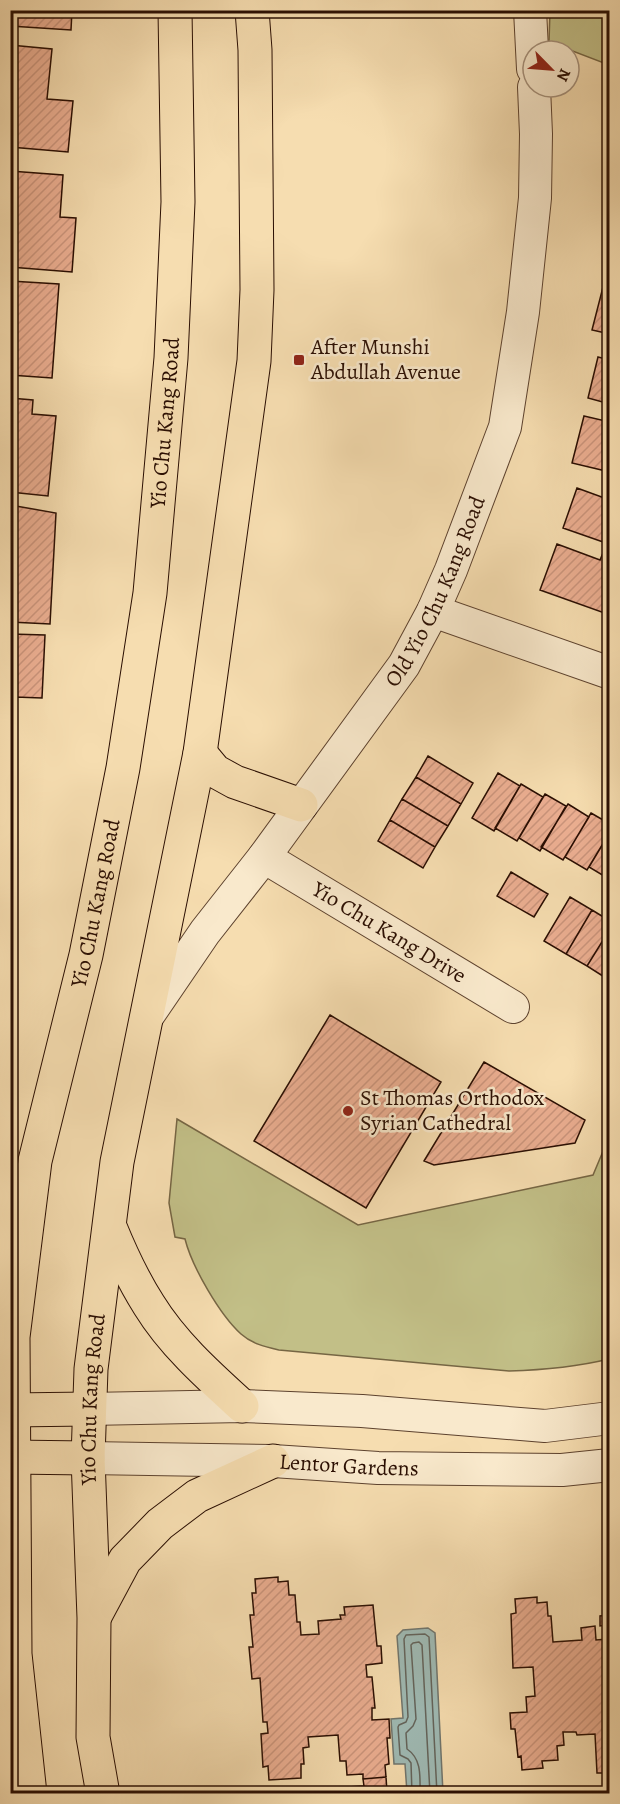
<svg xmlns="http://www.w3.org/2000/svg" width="620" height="1804" viewBox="0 0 620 1804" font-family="Alegreya,serif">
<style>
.green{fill:#c2bf87;stroke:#766644;stroke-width:1.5}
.water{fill:#9fbab4;stroke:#70756d;stroke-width:1.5}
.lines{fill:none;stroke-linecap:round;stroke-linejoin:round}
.shore{stroke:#64645b;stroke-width:1.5}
.building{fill:url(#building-hatch);stroke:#2a0e02;stroke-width:1.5}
.minor-casing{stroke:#5d422e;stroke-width:34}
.primary-casing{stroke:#2a0e02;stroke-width:35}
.minor{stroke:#f9e9cc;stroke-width:32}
.primary{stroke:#f6ddb0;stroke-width:33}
.poi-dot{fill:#8f2418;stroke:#f9e9cc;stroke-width:2}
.labels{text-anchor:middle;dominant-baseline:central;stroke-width:5;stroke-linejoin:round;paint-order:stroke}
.poi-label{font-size:22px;fill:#2a0e02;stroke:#f9e9cc;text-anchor:start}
.street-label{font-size:22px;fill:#2a0e02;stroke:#f9e9cc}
</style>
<defs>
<pattern id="building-hatch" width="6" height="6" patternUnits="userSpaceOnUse" patternTransform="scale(1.5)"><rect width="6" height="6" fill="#ebae91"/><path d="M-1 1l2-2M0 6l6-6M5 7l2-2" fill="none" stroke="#ca947b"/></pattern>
</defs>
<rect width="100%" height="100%" fill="#f6ddb0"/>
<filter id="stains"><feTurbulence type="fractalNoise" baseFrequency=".00333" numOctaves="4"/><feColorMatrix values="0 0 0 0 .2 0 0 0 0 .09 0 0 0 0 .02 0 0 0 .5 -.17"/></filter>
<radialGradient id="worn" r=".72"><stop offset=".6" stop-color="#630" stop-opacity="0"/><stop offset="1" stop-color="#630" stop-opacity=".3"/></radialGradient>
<path class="green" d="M 550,11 L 609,11 L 609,65 L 549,42 Z
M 177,1119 L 358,1225 L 593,1175 L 609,1137 L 609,1359 C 576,1367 544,1370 509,1371 L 279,1350 C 266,1347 252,1344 241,1334 C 220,1315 192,1267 185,1239 L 175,1237 L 169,1203 Z"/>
<path class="water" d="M 428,1628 L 435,1633 L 443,1793 L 407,1793 L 405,1764 L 394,1764 L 391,1719 L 403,1718 L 397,1636 L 403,1630 Z"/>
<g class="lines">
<path class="shore" d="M 412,1794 L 411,1763 L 408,1759 L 400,1755 L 398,1727 L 399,1725 L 406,1722 L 408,1717 L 404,1639 L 406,1635 L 425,1634 L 429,1637 L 437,1794
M 420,1794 C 420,1777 422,1759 407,1749 L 406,1733 L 413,1726 L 416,1719 L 411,1645 L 413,1643 L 419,1642 L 422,1645 L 430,1794"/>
</g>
<path class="building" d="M 10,10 L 72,10 L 71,30 L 10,26 Z
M 10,45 L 52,49 L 47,99 L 73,101 L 68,152 L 10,147 Z
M 10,171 L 63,175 L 60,217 L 76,218 L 72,272 L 10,267 Z
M 10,281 L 59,284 L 52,378 L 10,375 Z
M 604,283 L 610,284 L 610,334 L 592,330 Z
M 598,357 L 610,360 L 610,404 L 588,398 Z
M 10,398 L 33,400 L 32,414 L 56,416 L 48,496 L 10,492 Z
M 584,416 L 610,422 L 610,472 L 572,463 Z
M 577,488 L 610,500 L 610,555 L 603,553 L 606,543 L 563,528 Z
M 10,505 L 56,513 L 50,624 L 10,622 Z
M 557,544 L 600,560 L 603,553 L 610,555 L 610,615 L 540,590 Z
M 10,634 L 45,635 L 42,698 L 15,697 L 14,722 L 10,722 Z
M 428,756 L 473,783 L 461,804 L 416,777 Z
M 498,773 L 520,786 L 494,831 L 472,818 Z
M 416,777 L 461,804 L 448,826 L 402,799 Z
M 521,784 L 543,797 L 517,841 L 495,828 Z
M 545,794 L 566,806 L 540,851 L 519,838 Z
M 402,799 L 448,826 L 435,847 L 390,820 Z
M 568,804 L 589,817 L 563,860 L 541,847 Z
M 591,813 L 610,824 L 610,832 L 587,870 L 565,857 Z
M 390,820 L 435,847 L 423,868 L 378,841 Z
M 610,832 L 610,879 L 609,879 L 589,867 Z
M 511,872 L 548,894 L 534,917 L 497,896 Z
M 570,897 L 592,910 L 566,954 L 544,941 Z
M 592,910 L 610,921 L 610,929 L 587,966 L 566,954 Z
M 610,929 L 610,979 L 609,980 L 587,966 Z
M 330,1015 L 441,1082 L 366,1208 L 254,1141 Z
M 484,1062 L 585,1120 L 575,1143 L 434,1165 L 424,1161 Z
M 278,1577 L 278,1582 L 288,1581 L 289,1595 L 295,1595 L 297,1622 L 300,1622 L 301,1635 L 319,1634 L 318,1621 L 341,1619 L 340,1615 L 345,1615 L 344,1607 L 373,1605 L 377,1646 L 381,1646 L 382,1663 L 366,1665 L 367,1677 L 372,1677 L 375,1708 L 372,1708 L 372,1720 L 389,1719 L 390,1738 L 387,1738 L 389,1764 L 385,1765 L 386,1777 L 363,1779 L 363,1774 L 347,1775 L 346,1761 L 340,1761 L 338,1735 L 308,1737 L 309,1747 L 303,1748 L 304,1764 L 301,1764 L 301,1778 L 269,1780 L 268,1766 L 263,1767 L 261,1734 L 268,1733 L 267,1722 L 263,1722 L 260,1678 L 252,1679 L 249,1647 L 253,1647 L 250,1615 L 254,1615 L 252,1593 L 256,1593 L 255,1579 Z
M 537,1597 L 537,1603 L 547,1602 L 548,1616 L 551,1616 L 553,1642 L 582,1640 L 581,1628 L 595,1626 L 596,1640 L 608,1639 L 607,1625 L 600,1626 L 600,1616 L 608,1615 L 607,1602 L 610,1602 L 610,1781 L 606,1781 L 605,1773 L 597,1773 L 595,1734 L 577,1735 L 576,1732 L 563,1732 L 564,1745 L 557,1746 L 558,1760 L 542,1761 L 543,1768 L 522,1770 L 521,1756 L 518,1757 L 515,1729 L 511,1729 L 510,1713 L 527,1712 L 526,1697 L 535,1696 L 533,1667 L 513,1668 L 511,1614 L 516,1613 L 515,1599 Z
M 386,1777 L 387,1792 L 391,1791 L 391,1794 L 348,1794 L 348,1787 L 364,1786 L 363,1779 Z
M 302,1791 L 302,1794 L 270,1793 Z"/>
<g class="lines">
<defs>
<g id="minor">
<path d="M 530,10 L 533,69"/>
<path d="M 433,611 L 610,673"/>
<path id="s1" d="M 264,857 L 513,1007"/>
<path id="s2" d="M 147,1017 L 205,932 L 264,857 L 404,665 L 433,611 L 451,570 L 505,427 L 523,312 L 535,198 L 536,134 L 534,87"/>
<path d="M 89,1409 L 242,1406 L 362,1411 L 545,1426 L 610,1418"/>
<path id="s3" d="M 88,1458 L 273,1461 L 378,1468 L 562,1470 L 610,1465"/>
</g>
<g id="primary">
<path d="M 200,753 L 215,771 L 235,782 L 301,805"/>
<path d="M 110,1227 C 121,1254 133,1280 149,1305 C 173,1344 209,1376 242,1406"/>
<path d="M 10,1410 L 89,1409"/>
<path d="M 10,1457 L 88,1458"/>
<path d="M 95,1616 L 125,1560 L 160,1524 L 197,1496 L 273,1461"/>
<path id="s4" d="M 30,1794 L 15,1654 L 13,1337 L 35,1161 L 86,955 L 123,768 L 150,593 L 171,358 L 178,202 L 175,10"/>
<path id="s5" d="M 103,1794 L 93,1737 L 94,1618 L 88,1458 L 91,1369 L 117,1162 L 200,753 L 254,361 L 257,290 L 255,50 L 252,10"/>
</g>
</defs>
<use href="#minor" class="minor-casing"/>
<use href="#primary" class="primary-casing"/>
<use href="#minor" class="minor"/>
<use href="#primary" class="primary"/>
</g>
<g class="poi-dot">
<rect x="293" y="354" width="12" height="12" rx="3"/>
<circle cx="348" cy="1111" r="6"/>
</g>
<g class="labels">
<g class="poi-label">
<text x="311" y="347">After Munshi<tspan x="311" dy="25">Abdullah Avenue</tspan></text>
<text x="360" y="1098">St Thomas Orthodox<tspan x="360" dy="25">Syrian Cathedral</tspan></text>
</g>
<g class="street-label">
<text stroke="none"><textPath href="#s4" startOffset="1386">Yio Chu Kang Road</textPath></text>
<text stroke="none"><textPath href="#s2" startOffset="516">Old Yio Chu Kang Road</textPath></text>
<text stroke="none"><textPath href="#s4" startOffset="900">Yio Chu Kang Road</textPath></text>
<text stroke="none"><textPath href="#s1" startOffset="146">Yio Chu Kang Drive</textPath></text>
<text stroke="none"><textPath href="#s5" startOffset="396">Yio Chu Kang Road</textPath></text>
<text stroke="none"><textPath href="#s3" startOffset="261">Lentor Gardens</textPath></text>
</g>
</g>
<rect width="620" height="1804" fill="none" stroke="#f6ddb0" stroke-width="36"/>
<rect x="12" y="12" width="596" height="1780" fill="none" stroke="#2a0e02" stroke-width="3"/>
<rect x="18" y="18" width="584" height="1768" fill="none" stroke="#2a0e02" stroke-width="1.5"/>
<g transform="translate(551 69) rotate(115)"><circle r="28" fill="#f9e9cc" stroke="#a6917b" stroke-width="1.5"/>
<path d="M0-4.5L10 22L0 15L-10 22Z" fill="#8f2418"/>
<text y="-9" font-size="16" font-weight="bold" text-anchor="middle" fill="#2a0e02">N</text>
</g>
<rect width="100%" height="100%" filter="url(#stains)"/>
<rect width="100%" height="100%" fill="url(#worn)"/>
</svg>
